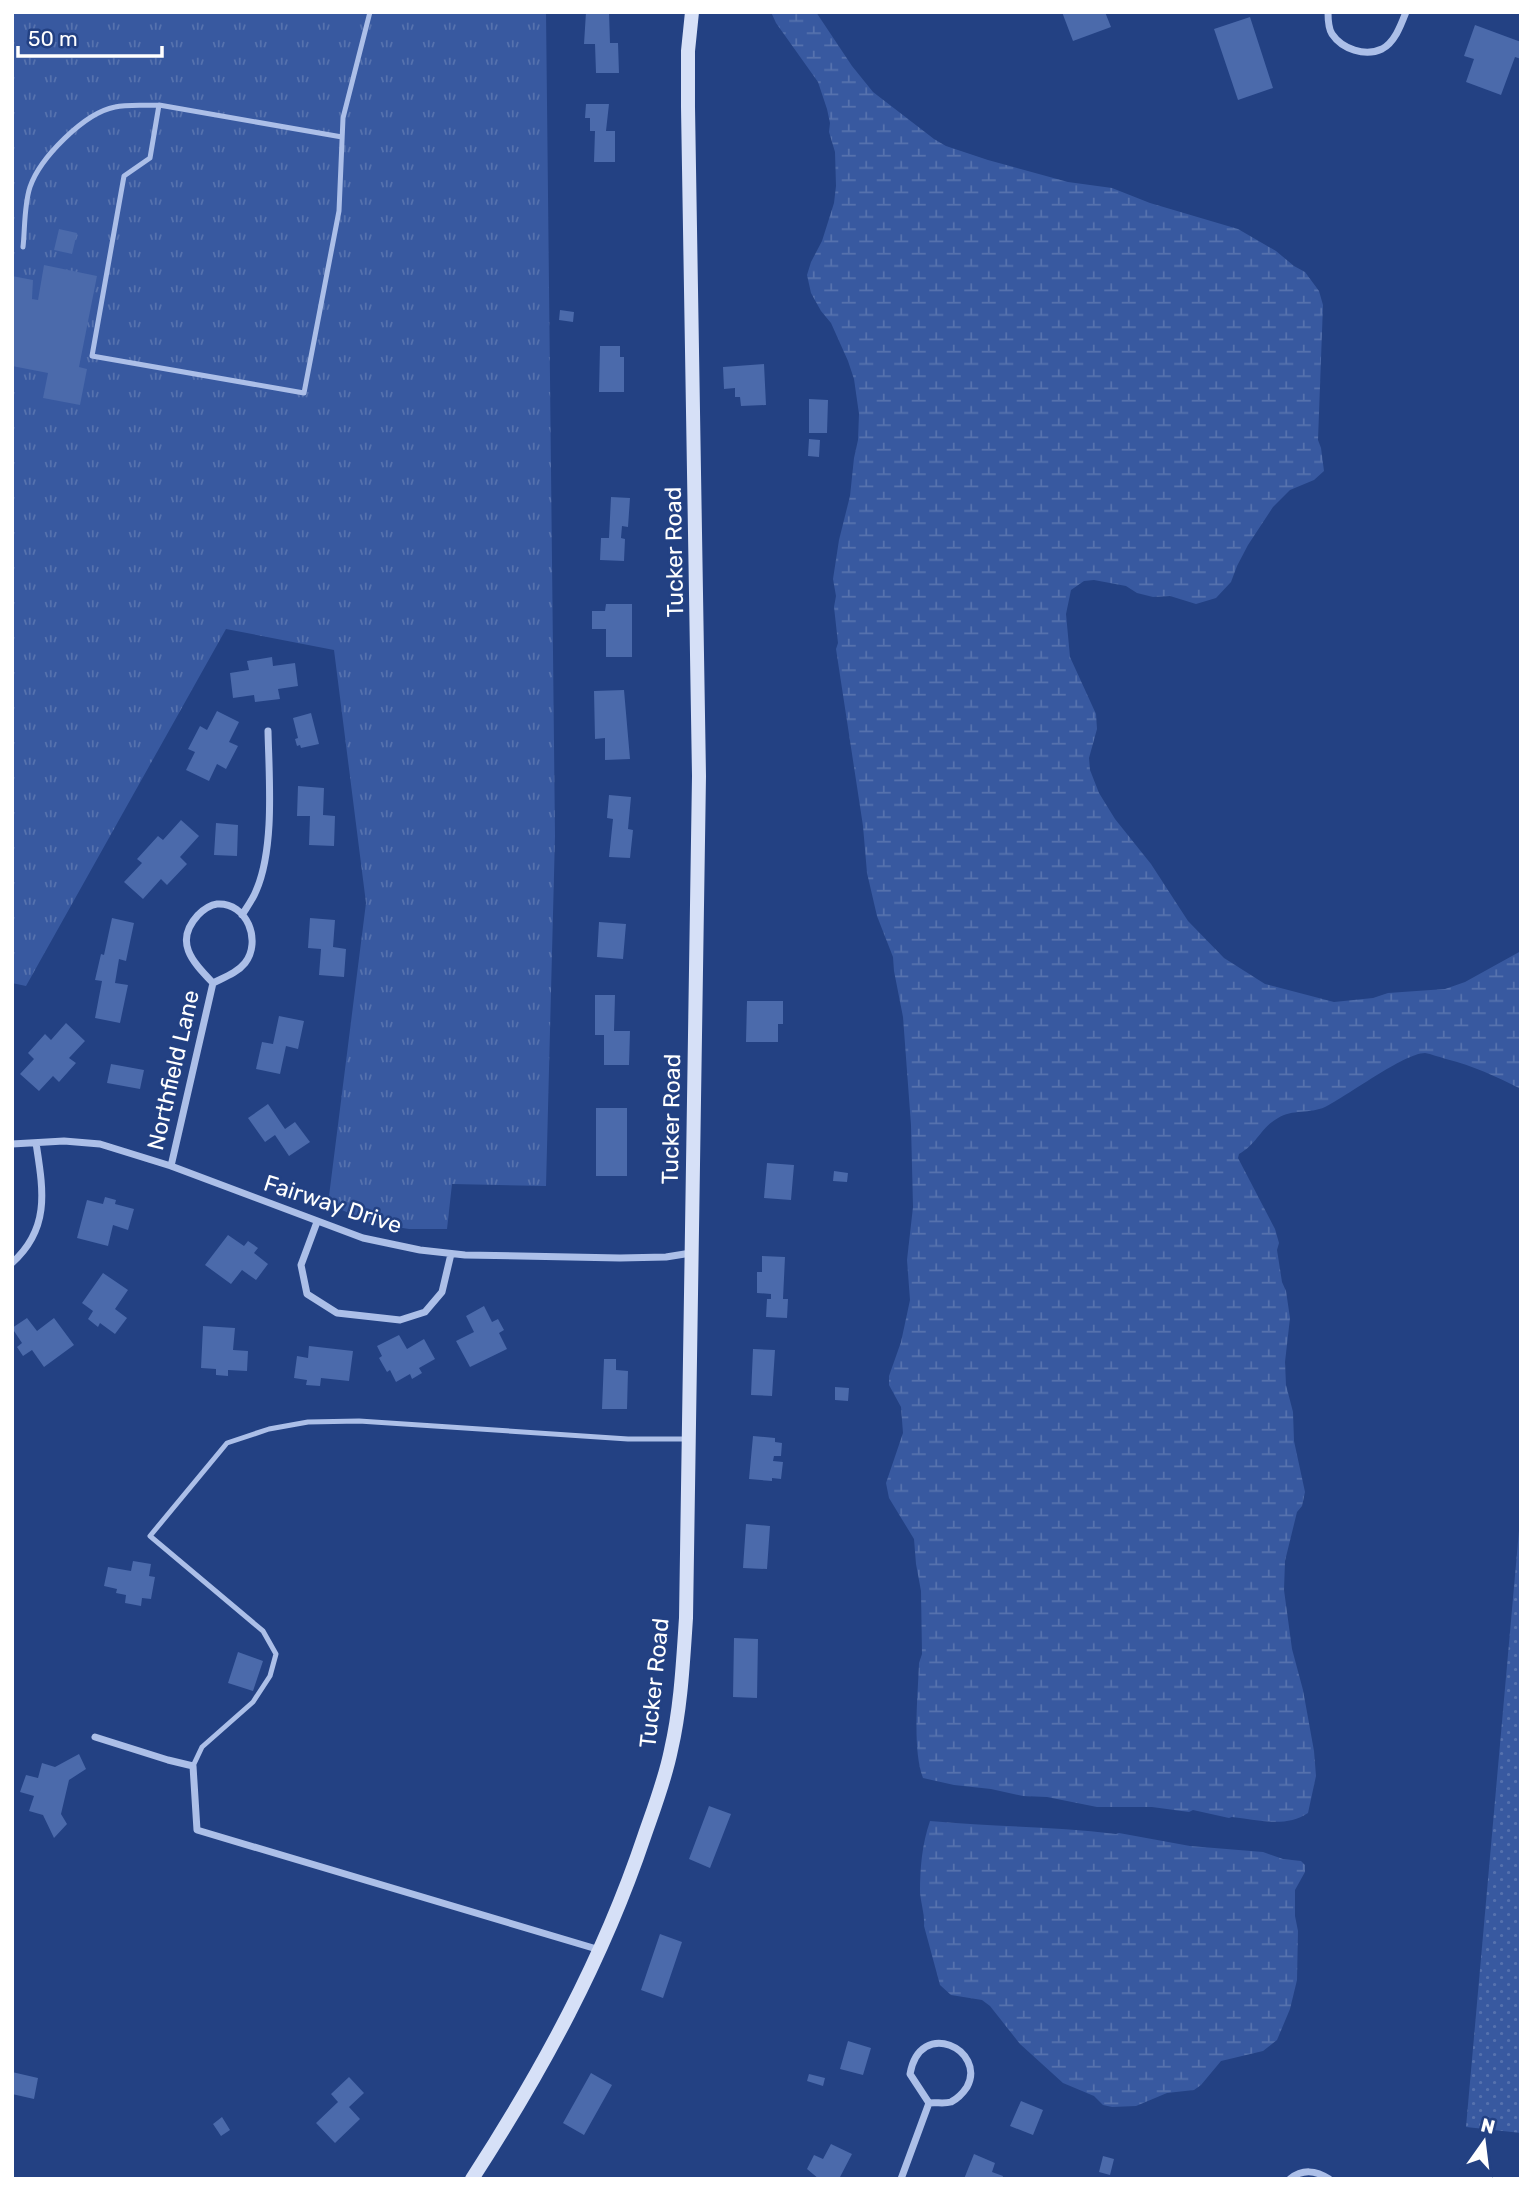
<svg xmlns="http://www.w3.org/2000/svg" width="1533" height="2191" viewBox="0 0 1533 2191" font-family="Rubik,sans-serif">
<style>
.grass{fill:url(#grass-tufts)}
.wetland{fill:url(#wetland-marsh)}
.park{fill:url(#park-dots)}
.building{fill:#4b6aab}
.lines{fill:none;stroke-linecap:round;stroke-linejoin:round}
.lane{stroke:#acbfe8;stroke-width:5}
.street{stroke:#acbfe8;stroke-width:7}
.secondary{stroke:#d6e0f7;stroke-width:14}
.labels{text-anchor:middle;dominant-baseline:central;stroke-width:5;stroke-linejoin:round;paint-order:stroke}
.street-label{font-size:23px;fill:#fff;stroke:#234183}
</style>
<defs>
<pattern id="grass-tufts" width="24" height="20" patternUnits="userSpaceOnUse" patternTransform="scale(1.75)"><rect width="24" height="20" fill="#3859a0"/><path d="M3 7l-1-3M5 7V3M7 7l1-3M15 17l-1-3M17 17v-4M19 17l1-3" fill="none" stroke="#5672ae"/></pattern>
<pattern id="wetland-marsh" width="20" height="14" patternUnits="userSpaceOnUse" patternTransform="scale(1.75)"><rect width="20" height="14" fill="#3859a0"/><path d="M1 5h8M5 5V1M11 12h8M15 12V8" fill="none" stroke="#5672ae"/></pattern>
<pattern id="park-dots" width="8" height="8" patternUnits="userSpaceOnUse" patternTransform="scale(1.75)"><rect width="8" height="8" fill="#3859a0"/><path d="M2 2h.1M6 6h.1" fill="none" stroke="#5672ae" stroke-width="1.8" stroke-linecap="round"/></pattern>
</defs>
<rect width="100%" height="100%" fill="#234183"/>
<path class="grass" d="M 12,12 L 546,12 L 555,836 L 546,1186 L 452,1184 L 447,1229 L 409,1229 L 372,1223 L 328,1204 L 366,903 L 334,650 L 226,629 L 26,986 L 12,983 Z"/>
<path class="wetland" d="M 771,12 L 816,12 L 852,66 L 873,92 L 934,139 L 946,146 L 988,160 L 1068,182 L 1112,188 L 1150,203 L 1238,229 L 1276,251 L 1294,266 L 1305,272 L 1319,291 L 1323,305 L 1318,440 L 1321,448 L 1324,471 L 1314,480 L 1290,490 L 1273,507 L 1248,545 L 1237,566 L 1231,582 L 1216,598 L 1196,604 L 1170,596 L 1153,597 L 1137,593 L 1126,586 L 1094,580 L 1084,581 L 1071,590 L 1066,614 L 1070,657 L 1096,714 L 1097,729 L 1089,758 L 1090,770 L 1099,793 L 1115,819 L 1151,864 L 1188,921 L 1224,958 L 1265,984 L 1334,1002 L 1373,998 L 1388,993 L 1445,989 L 1465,982 L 1521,951 L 1521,1089 C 1495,1076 1474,1066 1446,1059 C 1439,1057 1431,1054 1425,1053 C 1404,1053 1346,1097 1325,1107 C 1310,1114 1292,1109 1278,1118 C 1260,1128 1258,1143 1239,1154 L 1238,1158 L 1275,1229 L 1279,1243 L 1277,1250 L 1282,1282 L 1286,1291 L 1290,1318 L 1285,1362 L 1286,1385 L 1293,1412 L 1294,1441 L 1305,1492 L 1302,1506 L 1297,1512 L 1285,1561 L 1284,1590 L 1292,1649 L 1303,1690 L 1314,1751 L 1316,1776 L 1308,1813 C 1286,1828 1258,1820 1232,1817 L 1229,1818 L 1193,1810 L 1189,1812 L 1152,1807 L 1097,1807 L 1047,1797 L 1023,1796 L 991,1789 L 954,1785 L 923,1778 C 912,1749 918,1695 919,1663 L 922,1654 L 921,1591 L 916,1564 L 914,1539 L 889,1498 L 886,1483 L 903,1433 L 901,1407 L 889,1385 L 889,1376 L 901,1342 L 910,1300 L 907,1260 L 913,1207 L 911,1125 L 903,1017 L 894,971 L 893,957 L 877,916 L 867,873 L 863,826 L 836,649 L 838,643 L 834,607 L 836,596 L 833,579 L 839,540 L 850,496 L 854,458 L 858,440 L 859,414 L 854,379 L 848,361 L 831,323 L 821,311 L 811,293 L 807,275 L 811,262 L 822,241 L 834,203 L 836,186 L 835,152 L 829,132 L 830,123 L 827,109 L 818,82 L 776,23 Z
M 930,1821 C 992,1827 1054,1826 1116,1834 L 1119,1833 L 1190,1846 L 1263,1852 L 1283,1859 L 1301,1861 L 1305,1865 L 1305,1872 L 1295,1890 L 1295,1916 L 1298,1931 L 1297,1980 L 1290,2009 L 1277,2040 L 1263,2051 L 1221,2061 L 1201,2085 L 1194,2090 L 1167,2093 L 1136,2106 L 1112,2107 L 1103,2105 L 1094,2096 L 1063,2083 L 1020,2044 L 990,2006 L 982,2000 L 951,1995 L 940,1985 L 924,1926 C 925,1915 921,1904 920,1893 C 920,1868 922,1844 930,1821 Z"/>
<path class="park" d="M 1521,1508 L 1521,2133 L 1466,2127 Z"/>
<path class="building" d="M 586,12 L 609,12 L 610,43 L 618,43 L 619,73 L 596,73 L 595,44 L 584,44 Z
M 1062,12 L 1105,12 L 1111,27 L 1073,41 Z
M 1250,17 L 1273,88 L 1238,100 L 1214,29 Z
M 1475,25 L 1521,42 L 1521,59 L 1515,57 L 1501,95 L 1466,82 L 1474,59 L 1464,56 Z
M 586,104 L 609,104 L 606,131 L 615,131 L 615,162 L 594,162 L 595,131 L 590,131 L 590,118 L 585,118 Z
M 59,229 L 77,233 L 72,254 L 54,250 Z
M 44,265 L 97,276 L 79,367 L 87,369 L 80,405 L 43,398 L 48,373 L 12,366 L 12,276 L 33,280 L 32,299 L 38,300 Z
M 560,310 L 574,312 L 573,322 L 559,320 Z
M 600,346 L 620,346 L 620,357 L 624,357 L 624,392 L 599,392 Z
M 764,364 L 766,405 L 741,406 L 740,397 L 735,397 L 735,388 L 724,389 L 723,367 Z
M 809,399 L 828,400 L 827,433 L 809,433 Z
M 809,439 L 820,440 L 819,457 L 808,456 Z
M 611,497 L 630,498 L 628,527 L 622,526 L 621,538 L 625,539 L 624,561 L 600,560 L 601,538 L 609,538 Z
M 606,604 L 632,604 L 632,657 L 606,657 L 606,629 L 592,629 L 592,611 L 605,611 Z
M 272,657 L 273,666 L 295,663 L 298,686 L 278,689 L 280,699 L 255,702 L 254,695 L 233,698 L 230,673 L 249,670 L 247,661 Z
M 624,690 L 630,759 L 605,760 L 605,738 L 595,739 L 594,691 Z
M 217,711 L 239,722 L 229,742 L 238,746 L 226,769 L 217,764 L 209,781 L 186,770 L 195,752 L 188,749 L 200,726 L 207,730 Z
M 311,713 L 319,744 L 301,748 L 300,745 L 297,746 L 295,739 L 298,738 L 293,718 Z
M 298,786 L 324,788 L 323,815 L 335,816 L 334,846 L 309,845 L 310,816 L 297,816 Z
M 609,795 L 631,797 L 628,829 L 633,830 L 630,858 L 609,857 L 613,819 L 607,818 Z
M 181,820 L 199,836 L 180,857 L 187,864 L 167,885 L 161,879 L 143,899 L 124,882 L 142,863 L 137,859 L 158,836 L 163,840 Z
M 216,823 L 238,825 L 237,856 L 214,855 Z
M 112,918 L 134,923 L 126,961 L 119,959 L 115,983 L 128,985 L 120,1023 L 95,1018 L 102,981 L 95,980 L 101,954 L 104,955 Z
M 310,918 L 335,920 L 333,947 L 346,949 L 344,977 L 319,975 L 321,949 L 308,948 Z
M 599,922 L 626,924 L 623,959 L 597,957 Z
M 595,995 L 615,995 L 614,1031 L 630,1031 L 629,1065 L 604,1065 L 604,1035 L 595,1035 Z
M 747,1001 L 783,1001 L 783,1024 L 778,1024 L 778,1042 L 746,1042 Z
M 279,1016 L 304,1021 L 298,1049 L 286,1046 L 280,1074 L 256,1069 L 262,1042 L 273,1044 Z
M 66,1023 L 85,1041 L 69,1058 L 76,1063 L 59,1082 L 53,1076 L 39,1091 L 20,1074 L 34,1059 L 28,1053 L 45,1034 L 51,1040 Z
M 111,1064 L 144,1070 L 140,1089 L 107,1083 Z
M 268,1104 L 285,1129 L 295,1122 L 310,1142 L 289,1156 L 275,1135 L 265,1142 L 248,1118 Z
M 596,1108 L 627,1108 L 627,1176 L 596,1176 Z
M 767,1163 L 794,1165 L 791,1200 L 764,1198 Z
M 834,1171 L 848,1173 L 847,1182 L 833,1181 Z
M 105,1197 L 116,1200 L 115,1204 L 134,1209 L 128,1230 L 113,1225 L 108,1246 L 77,1238 L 87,1200 L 103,1204 Z
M 228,1235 L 244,1246 L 248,1241 L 258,1248 L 254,1253 L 268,1264 L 256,1280 L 242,1270 L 231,1284 L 205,1265 Z
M 762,1256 L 785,1257 L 783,1299 L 788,1299 L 787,1318 L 766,1317 L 767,1299 L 771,1299 L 771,1294 L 757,1293 L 757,1272 L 762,1272 Z
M 103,1273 L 128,1290 L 115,1309 L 127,1318 L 115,1334 L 100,1323 L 98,1327 L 88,1319 L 93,1311 L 82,1303 Z
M 484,1306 L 492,1322 L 498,1319 L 504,1330 L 499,1333 L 507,1349 L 470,1367 L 456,1341 L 474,1332 L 466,1316 Z
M 27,1318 L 37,1331 L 54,1318 L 74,1345 L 44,1367 L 32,1350 L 23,1356 L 17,1347 L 22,1343 L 12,1328 Z
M 203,1326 L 235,1328 L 233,1350 L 248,1351 L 247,1371 L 228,1370 L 228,1376 L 216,1375 L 216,1369 L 201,1368 Z
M 399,1335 L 407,1349 L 424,1339 L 435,1359 L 419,1368 L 422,1373 L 412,1379 L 410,1374 L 396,1382 L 390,1370 L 387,1372 L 379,1358 L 382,1356 L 377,1346 Z
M 309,1346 L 353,1351 L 349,1381 L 321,1378 L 320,1386 L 306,1385 L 307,1380 L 294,1378 L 297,1356 L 308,1358 Z
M 753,1349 L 775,1350 L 772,1396 L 751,1395 Z
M 604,1359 L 616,1359 L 616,1370 L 628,1371 L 627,1409 L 602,1409 Z
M 835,1387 L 849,1388 L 848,1401 L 835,1400 Z
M 753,1436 L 775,1438 L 775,1442 L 782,1443 L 781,1456 L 774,1456 L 773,1461 L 783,1462 L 781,1479 L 772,1478 L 772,1481 L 749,1479 Z
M 746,1524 L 770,1526 L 767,1569 L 743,1568 Z
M 133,1561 L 151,1564 L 149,1576 L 155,1577 L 151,1599 L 142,1598 L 141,1606 L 125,1603 L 126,1595 L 116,1593 L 117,1589 L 104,1586 L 108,1567 L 131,1571 Z
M 734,1638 L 758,1639 L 757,1698 L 733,1697 Z
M 238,1652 L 263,1661 L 253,1691 L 228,1683 Z
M 79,1754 L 86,1769 L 69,1780 L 61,1814 L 67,1824 L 54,1838 L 43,1815 L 29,1811 L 34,1796 L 20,1792 L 26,1775 L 38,1778 L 42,1763 L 55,1767 Z
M 709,1806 L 731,1814 L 710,1868 L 689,1859 Z
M 660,1934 L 682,1942 L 663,1998 L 641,1990 Z
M 848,2041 L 871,2048 L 863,2075 L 840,2069 Z
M 12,2072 L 38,2078 L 34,2099 L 12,2094 Z
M 591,2073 L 612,2085 L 584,2135 L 563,2123 Z
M 809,2074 L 825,2078 L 823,2086 L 807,2081 Z
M 349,2077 L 364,2093 L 349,2107 L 360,2119 L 335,2143 L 316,2123 L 338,2102 L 331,2094 Z
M 1021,2101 L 1043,2110 L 1033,2135 L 1010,2126 Z
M 222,2117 L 230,2130 L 221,2136 L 213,2124 Z
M 831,2144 L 852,2154 L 839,2179 L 819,2179 L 807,2169 L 814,2155 L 823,2159 Z
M 974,2154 L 995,2163 L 992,2172 L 1003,2176 L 1002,2179 L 964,2179 Z
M 1103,2156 L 1114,2159 L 1110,2175 L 1099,2172 Z"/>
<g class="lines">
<path class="lane" d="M 342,137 L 159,105 L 150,158 L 124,176 L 92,356 L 304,393 L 339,211 L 343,118 L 370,12
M 23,247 C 25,229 24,205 30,187 C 40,158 84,113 115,107 C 128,104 145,106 159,105
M 193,1766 L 202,1747 L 253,1702 L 270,1676 L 276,1654 L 263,1631 L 150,1536 L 227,1443 L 269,1429 L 308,1422 L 359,1421 L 628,1439 L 686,1439"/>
<path class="street" d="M 1328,12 C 1328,19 1328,28 1332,34 C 1342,49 1365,57 1382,49 C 1395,42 1401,25 1406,12
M 242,915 C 247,907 253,899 256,891 C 275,848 269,777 268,731
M 12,1144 L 64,1141 L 100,1144 L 171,1166 L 363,1238 L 420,1250 L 465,1255 L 620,1258 L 666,1257 L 691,1253
M 171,1166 L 213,983 C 193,962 173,942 198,915 C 203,910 210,905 217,904 C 247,902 262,941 245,963 C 237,973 225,977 213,983
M 317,1222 L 301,1265 L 307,1294 L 337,1313 L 400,1320 L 425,1312 L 442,1292 L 451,1254
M 12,1263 C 51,1228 43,1189 36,1143
M 95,1737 L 168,1760 L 193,1766 L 197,1830 L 600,1950
M 901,2179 L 929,2103 L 910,2074 C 920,2017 987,2050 967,2087 C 963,2093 957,2099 951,2102 C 944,2104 936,2102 929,2103
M 1290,2179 C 1302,2169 1316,2170 1329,2179"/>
<path class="secondary" d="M 472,2179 C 542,2071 603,1959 644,1837 C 654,1808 665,1780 671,1750 C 681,1707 683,1662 686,1618 L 699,776 L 688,107 L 688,51 L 692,12"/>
</g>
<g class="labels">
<g class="street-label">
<text transform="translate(674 552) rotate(-91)">Tucker Road</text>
<text transform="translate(173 1070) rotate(-77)">Northfield Lane</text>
<text transform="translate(671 1119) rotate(-89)">Tucker Road</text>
<text transform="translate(333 1204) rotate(18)">Fairway Drive</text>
<text transform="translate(654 1683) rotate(-84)">Tucker Road</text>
</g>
</g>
<rect width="1533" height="2191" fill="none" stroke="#ffffff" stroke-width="28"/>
<g transform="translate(1484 2142) rotate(14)" stroke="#234183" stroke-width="5" paint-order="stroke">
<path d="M0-5L12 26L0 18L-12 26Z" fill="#ffffff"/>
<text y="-10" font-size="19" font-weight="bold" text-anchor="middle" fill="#ffffff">N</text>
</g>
<path d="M18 46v10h144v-10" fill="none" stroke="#ffffff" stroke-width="3.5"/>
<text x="28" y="46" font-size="21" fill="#ffffff" stroke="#234183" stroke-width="5" paint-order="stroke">50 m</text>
</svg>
